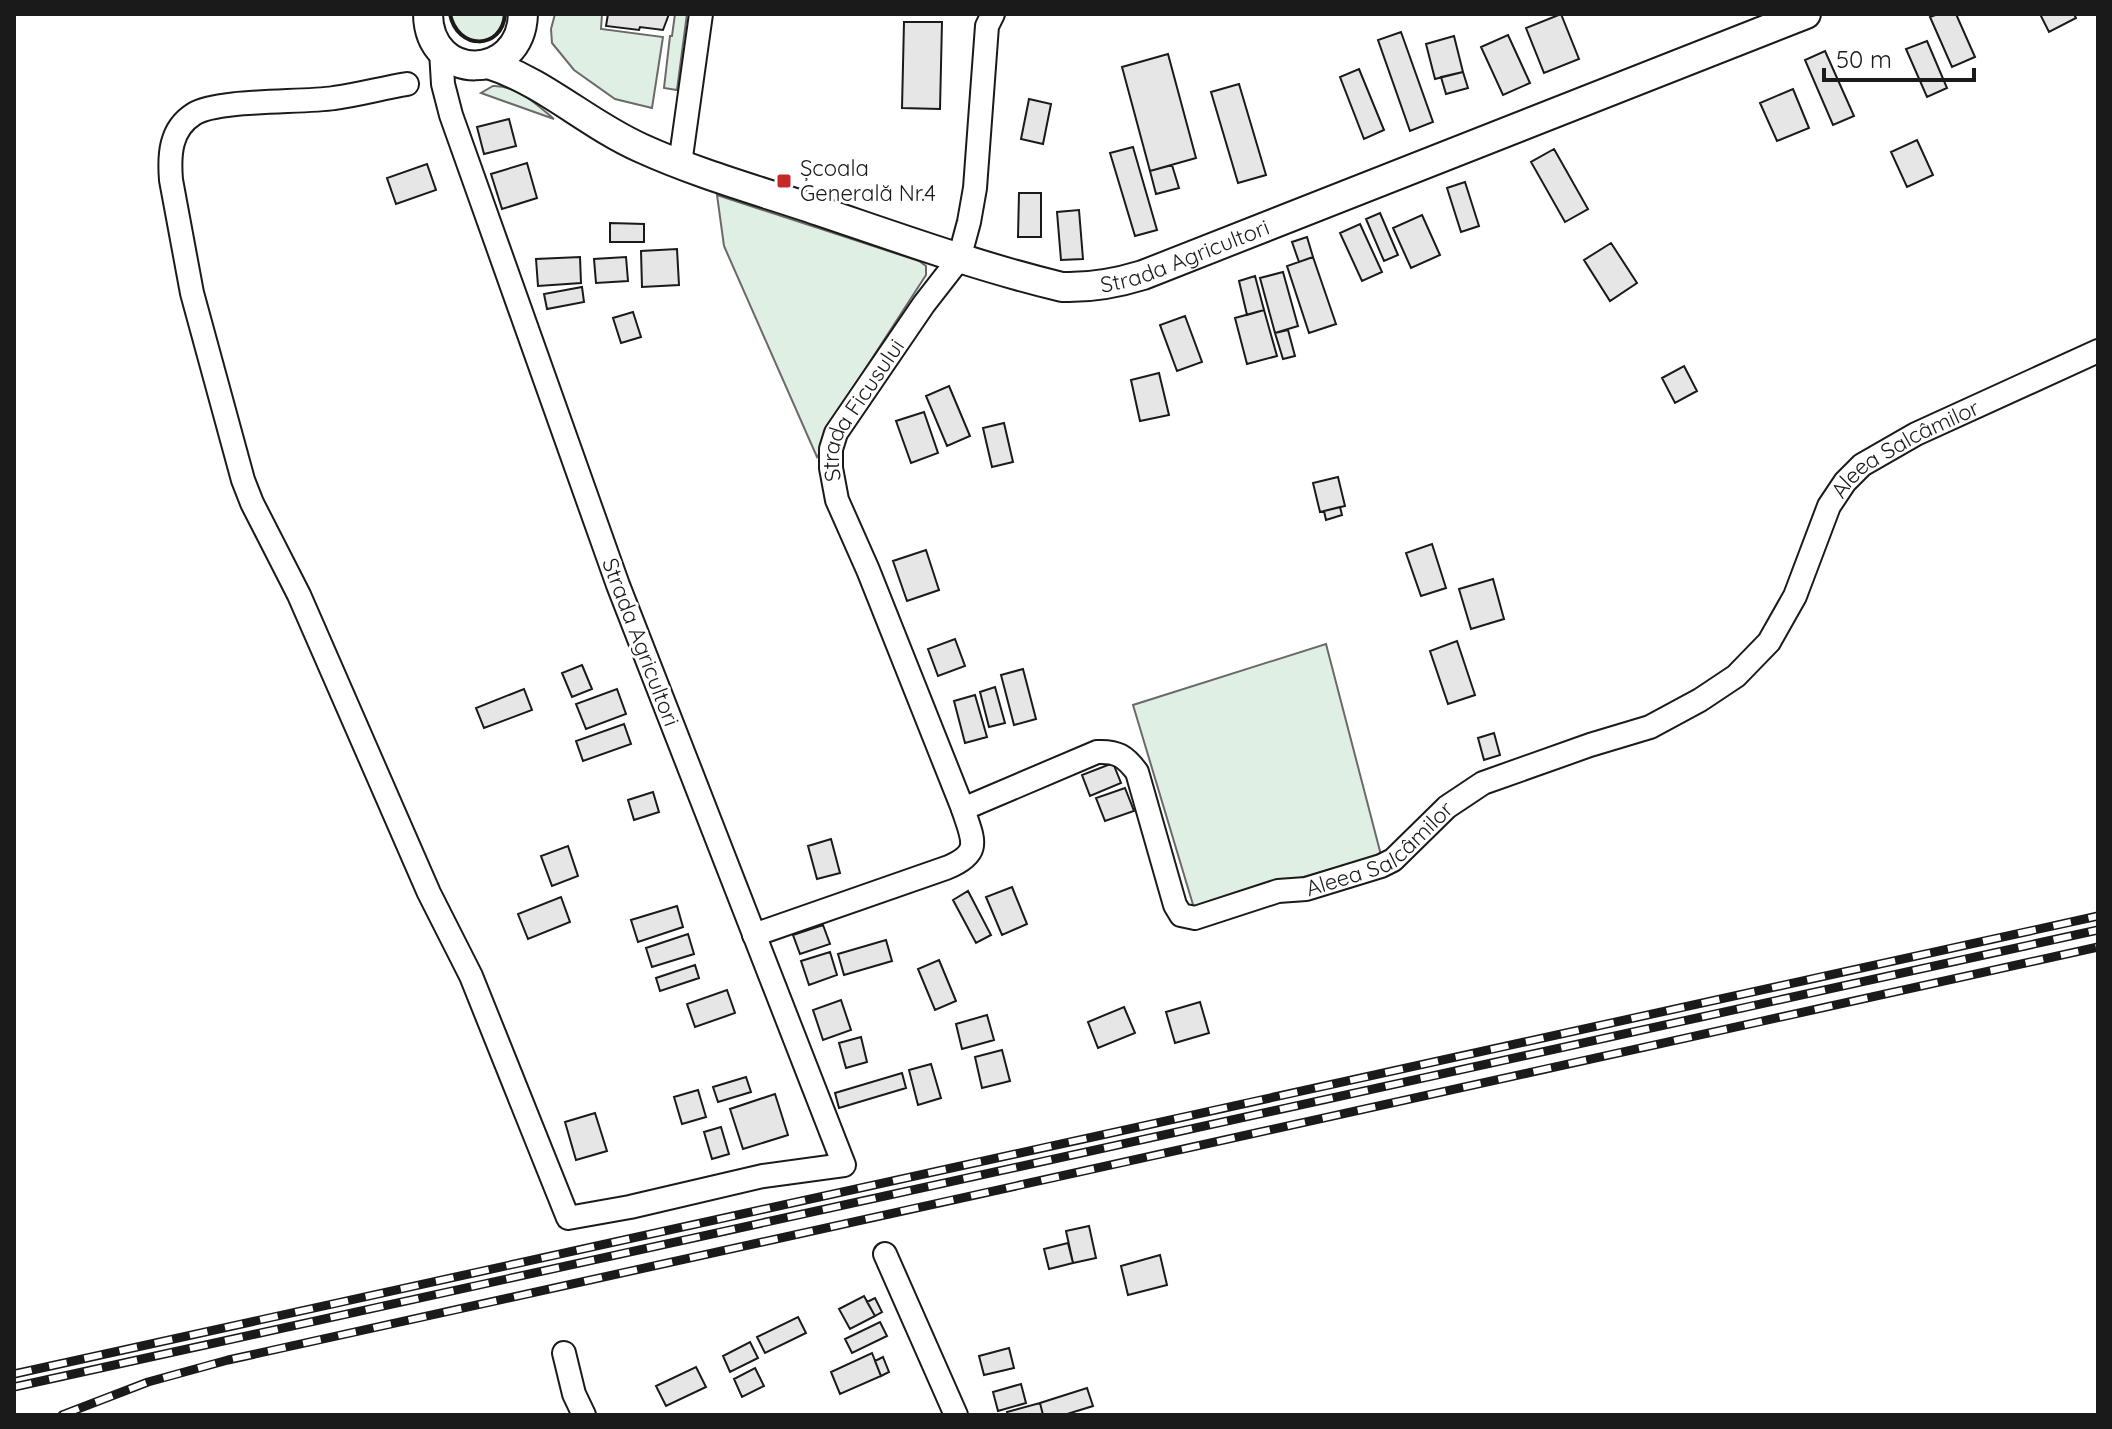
<svg xmlns="http://www.w3.org/2000/svg" width="2112" height="1429" viewBox="0 0 2112 1429" font-family="Quicksand,sans-serif">
<style>
.green{fill:#e0efe3;stroke:#6a6a6a;stroke-width:2}
.building{fill:#e6e6e6;stroke:#1a1a1a;stroke-width:2}
.lines{fill:none;stroke-linecap:round;stroke-linejoin:round}
.minor-casing{stroke:#1a1a1a;stroke-width:26}
.major-casing{stroke:#1a1a1a;stroke-width:32}
.minor{stroke:#fff;stroke-width:22}
.major{stroke:#fff;stroke-width:28}
.rail-casing{stroke:#1a1a1a;stroke-width:9}
.rail{stroke:#fff;stroke-width:6;stroke-dasharray:18;stroke-linecap:butt}
.wall{stroke:#1a1a1a;stroke-width:4}
.poi-dot{fill:#c62828;stroke:#fff;stroke-width:3}
.labels{text-anchor:middle;dominant-baseline:central;stroke-width:6;stroke-linejoin:round;paint-order:stroke}
.poi-label{font-size:22px;fill:#1a1a1a;stroke:#fff;text-anchor:start}
.street-label{font-size:22px;fill:#1a1a1a;stroke:#fff}
</style>
<rect width="100%" height="100%" fill="#fff"/>
<path class="green" d="M 450,14 L 505,14 C 502,51 457,50 450,14 Z
M 555,14 L 602,14 L 601,29 L 663,37 L 652,108 L 615,99 L 574,70 L 552,43 L 551,29 Z
M 675,14 L 687,14 L 677,90 L 664,88 L 670,36 L 672,36 Z
M 493,86 C 517,85 537,105 554,119 L 481,93 Z
M 717,195 L 919,261 L 926,266 L 926,275 L 842,405 L 823,449 L 817,457 L 724,246 Z
M 1326,644 L 1381,855 L 1194,908 L 1133,705 Z"/>
<path class="building" d="M 608,14 L 669,14 L 663,30 L 640,27 L 639,30 L 606,26 Z
M 1561,14 L 1579,59 L 1544,73 L 1526,28 Z
M 1938,14 L 1956,14 L 1975,57 L 1952,67 L 1930,17 Z
M 2040,14 L 2074,14 L 2076,18 L 2049,32 Z
M 904,22 L 942,22 L 940,109 L 902,108 Z
M 1401,32 L 1433,122 L 1410,131 L 1378,40 Z
M 1508,35 L 1530,83 L 1503,95 L 1481,47 Z
M 1454,36 L 1463,72 L 1435,79 L 1426,44 Z
M 1927,41 L 1947,88 L 1927,97 L 1906,49 Z
M 1825,51 L 1854,116 L 1833,125 L 1805,60 Z
M 1168,54 L 1196,158 L 1150,171 L 1122,67 Z
M 1359,69 L 1384,130 L 1364,139 L 1340,77 Z
M 1463,72 L 1468,88 L 1446,94 L 1441,77 Z
M 1239,84 L 1266,175 L 1238,183 L 1211,92 Z
M 1793,89 L 1809,128 L 1777,141 L 1760,103 Z
M 1029,99 L 1051,104 L 1043,144 L 1021,139 Z
M 509,119 L 516,146 L 484,154 L 477,127 Z
M 1917,140 L 1933,175 L 1907,187 L 1891,152 Z
M 1133,147 L 1157,230 L 1135,236 L 1110,153 Z
M 1554,149 L 1588,209 L 1565,222 L 1531,162 Z
M 527,163 L 537,198 L 502,209 L 491,174 Z
M 427,164 L 436,190 L 396,204 L 387,178 Z
M 1172,165 L 1179,188 L 1156,194 L 1150,171 Z
M 1465,182 L 1479,226 L 1461,232 L 1447,188 Z
M 1019,193 L 1041,193 L 1041,237 L 1018,237 Z
M 1079,210 L 1083,259 L 1061,260 L 1057,212 Z
M 1380,213 L 1398,255 L 1384,261 L 1366,219 Z
M 1422,215 L 1440,255 L 1411,268 L 1393,228 Z
M 610,223 L 644,224 L 644,242 L 610,242 Z
M 1360,224 L 1382,272 L 1362,281 L 1340,233 Z
M 1307,237 L 1313,257 L 1299,262 L 1292,242 Z
M 1611,243 L 1637,283 L 1610,301 L 1584,260 Z
M 677,249 L 679,285 L 642,287 L 641,251 Z
M 580,257 L 581,283 L 538,286 L 536,259 Z
M 626,257 L 628,281 L 596,283 L 594,259 Z
M 1313,257 L 1336,324 L 1309,333 L 1287,266 Z
M 1283,272 L 1298,326 L 1275,333 L 1260,278 Z
M 1255,276 L 1264,310 L 1247,315 L 1239,281 Z
M 582,287 L 584,302 L 547,309 L 544,294 Z
M 1264,310 L 1277,356 L 1247,364 L 1235,318 Z
M 633,312 L 641,337 L 621,343 L 613,318 Z
M 1185,316 L 1202,362 L 1177,371 L 1160,325 Z
M 1288,330 L 1295,356 L 1283,359 L 1275,333 Z
M 1684,366 L 1697,391 L 1675,403 L 1662,378 Z
M 1159,373 L 1169,415 L 1140,421 L 1131,380 Z
M 949,386 L 970,436 L 947,446 L 926,396 Z
M 924,412 L 938,453 L 911,463 L 896,421 Z
M 1004,423 L 1013,462 L 992,467 L 983,428 Z
M 1338,477 L 1345,506 L 1320,512 L 1313,483 Z
M 1340,507 L 1342,515 L 1326,520 L 1324,511 Z
M 1432,544 L 1446,588 L 1421,596 L 1406,553 Z
M 926,550 L 939,590 L 907,601 L 893,561 Z
M 1493,579 L 1504,619 L 1471,629 L 1459,589 Z
M 955,639 L 965,666 L 938,676 L 928,649 Z
M 1457,641 L 1475,695 L 1448,704 L 1430,651 Z
M 582,665 L 592,689 L 572,697 L 562,673 Z
M 1023,669 L 1036,719 L 1014,725 L 1001,675 Z
M 995,687 L 1005,723 L 989,727 L 980,692 Z
M 524,689 L 532,710 L 484,728 L 476,708 Z
M 617,689 L 626,714 L 586,729 L 576,704 Z
M 975,695 L 987,737 L 965,743 L 954,701 Z
M 624,724 L 631,744 L 583,761 L 576,741 Z
M 1494,733 L 1500,755 L 1484,760 L 1478,738 Z
M 1113,763 L 1121,783 L 1090,796 L 1082,775 Z
M 1125,788 L 1134,811 L 1105,821 L 1096,798 Z
M 653,792 L 659,812 L 634,820 L 628,800 Z
M 831,839 L 840,873 L 817,879 L 808,846 Z
M 568,846 L 578,876 L 552,886 L 541,856 Z
M 1012,887 L 1027,924 L 1002,935 L 986,897 Z
M 968,891 L 991,935 L 976,943 L 953,900 Z
M 561,897 L 570,922 L 528,939 L 518,914 Z
M 677,906 L 683,927 L 638,942 L 631,920 Z
M 823,925 L 830,944 L 800,954 L 793,935 Z
M 688,934 L 694,954 L 652,967 L 646,948 Z
M 886,940 L 892,961 L 844,975 L 838,954 Z
M 830,952 L 837,975 L 809,985 L 801,961 Z
M 939,960 L 956,1001 L 935,1010 L 918,969 Z
M 695,965 L 699,978 L 660,991 L 656,978 Z
M 727,990 L 735,1013 L 695,1027 L 687,1004 Z
M 841,1000 L 851,1030 L 823,1040 L 813,1010 Z
M 1200,1002 L 1209,1033 L 1175,1043 L 1166,1012 Z
M 1124,1007 L 1135,1033 L 1098,1048 L 1088,1022 Z
M 987,1015 L 994,1040 L 962,1049 L 956,1024 Z
M 861,1037 L 867,1062 L 846,1068 L 839,1043 Z
M 1002,1050 L 1010,1081 L 982,1088 L 975,1057 Z
M 931,1064 L 941,1098 L 918,1105 L 909,1070 Z
M 902,1073 L 906,1088 L 839,1108 L 835,1093 Z
M 746,1077 L 751,1092 L 718,1102 L 713,1087 Z
M 698,1090 L 706,1117 L 682,1124 L 674,1097 Z
M 775,1094 L 788,1135 L 743,1149 L 730,1109 Z
M 595,1113 L 607,1151 L 576,1160 L 565,1122 Z
M 721,1127 L 729,1154 L 712,1159 L 704,1132 Z
M 1089,1226 L 1096,1258 L 1073,1263 L 1066,1231 Z
M 1068,1243 L 1073,1263 L 1049,1269 L 1044,1249 Z
M 1160,1255 L 1167,1285 L 1128,1295 L 1121,1266 Z
M 864,1296 L 875,1316 L 850,1329 L 839,1309 Z
M 875,1298 L 882,1312 L 875,1316 L 867,1302 Z
M 798,1317 L 806,1333 L 765,1353 L 757,1337 Z
M 880,1322 L 887,1336 L 852,1353 L 845,1339 Z
M 750,1342 L 758,1358 L 730,1372 L 723,1356 Z
M 1009,1348 L 1014,1368 L 984,1375 L 979,1356 Z
M 872,1353 L 881,1376 L 840,1394 L 831,1372 Z
M 883,1357 L 889,1372 L 881,1376 L 875,1361 Z
M 696,1367 L 706,1387 L 666,1406 L 656,1386 Z
M 755,1368 L 764,1386 L 742,1397 L 734,1379 Z
M 1021,1384 L 1026,1403 L 998,1411 L 993,1392 Z
M 1087,1388 L 1093,1406 L 1064,1415 L 1043,1415 L 1040,1403 Z
M 1040,1403 L 1043,1415 L 1008,1415 L 1007,1412 Z"/>
<g class="lines">
<defs>
<g id="minor">
<path d="M 407,84 C 382,88 358,95 334,98 C 301,103 218,99 194,114 C 170,129 169,155 171,180 L 192,293 L 243,480 L 252,503 L 299,595 L 429,893 L 471,976 L 568,1218 L 630,1207 L 763,1176 L 844,1165 L 618,585 L 451,115 L 443,84 L 441,51"/>
<path d="M 680,164 L 701,14"/>
<path id="s1" d="M 963,809 L 1097,752 C 1117,751 1125,756 1137,772 L 1175,905 L 1181,915 L 1195,918 L 1278,891 L 1306,889 L 1381,866 L 1393,860 L 1447,807 L 1483,783 L 1590,745 L 1650,727 L 1700,700 L 1736,676 L 1769,642 L 1795,596 L 1829,506 L 1845,482 L 1862,465 L 1916,434 L 2098,351"/>
<path id="s2" d="M 754,935 L 946,868 C 983,853 973,840 963,809 L 868,570 L 837,500 L 831,468 L 831,449 L 836,433 L 924,304 L 959,259 L 969,222 L 975,188 L 987,26 L 993,14"/>
<path d="M 885,1254 L 956,1415"/>
<path d="M 564,1353 L 574,1394 L 584,1415"/>
</g>
<g id="major">
<path d="M 428,14 C 429,83 521,82 523,14"/>
<path id="s3" d="M 488,64 C 545,82 587,124 641,148 C 698,174 760,191 819,211 C 899,238 979,267 1062,287 C 1090,288 1117,283 1143,275 L 1806,14"/>
</g>
</defs>
<use href="#minor" class="minor-casing"/>
<use href="#major" class="major-casing"/>
<use href="#minor" class="minor"/>
<use href="#major" class="major"/>
<defs>
<path id="rail" d="M 14,1374 L 2098,916
M 14,1387 L 2098,930
M 62,1415 L 148,1382 L 228,1360 L 2098,947"/>
</defs>
<use href="#rail" class="rail-casing"/>
<use href="#rail" class="rail"/>
<path class="wall" d="M 450,14 C 457,50 502,51 505,14"/>
</g>
<rect class="poi-dot" x="776" y="173" width="16" height="16" rx="4"/>
<g class="labels">
<g class="poi-label">
<text x="800" y="168">Școala<tspan x="800" dy="25">Generală Nr.4</tspan></text>
</g>
<g class="street-label">
<text stroke="none"><textPath href="#s3" startOffset="746">Strada Agricultori</textPath></text>
<text stroke="none"><textPath href="#s2" startOffset="710">Strada Ficusului</textPath></text>
<text stroke="none"><textPath href="#s1" startOffset="1254">Aleea Salcâmilor</textPath></text>
<text transform="translate(641 642) rotate(69)">Strada Agricultori</text>
<text stroke="none"><textPath href="#s1" startOffset="558">Aleea Salcâmilor</textPath></text>
</g>
</g>
<rect width="2112" height="1429" fill="none" stroke="#1a1a1a" stroke-width="32"/>
<path d="M1824 68v12h150v-12" fill="none" stroke="#1a1a1a" stroke-width="4"/>
<text x="1836" y="68" font-size="24" fill="#1a1a1a" stroke="#ffffff" stroke-width="6" paint-order="stroke">50 m</text>
</svg>
